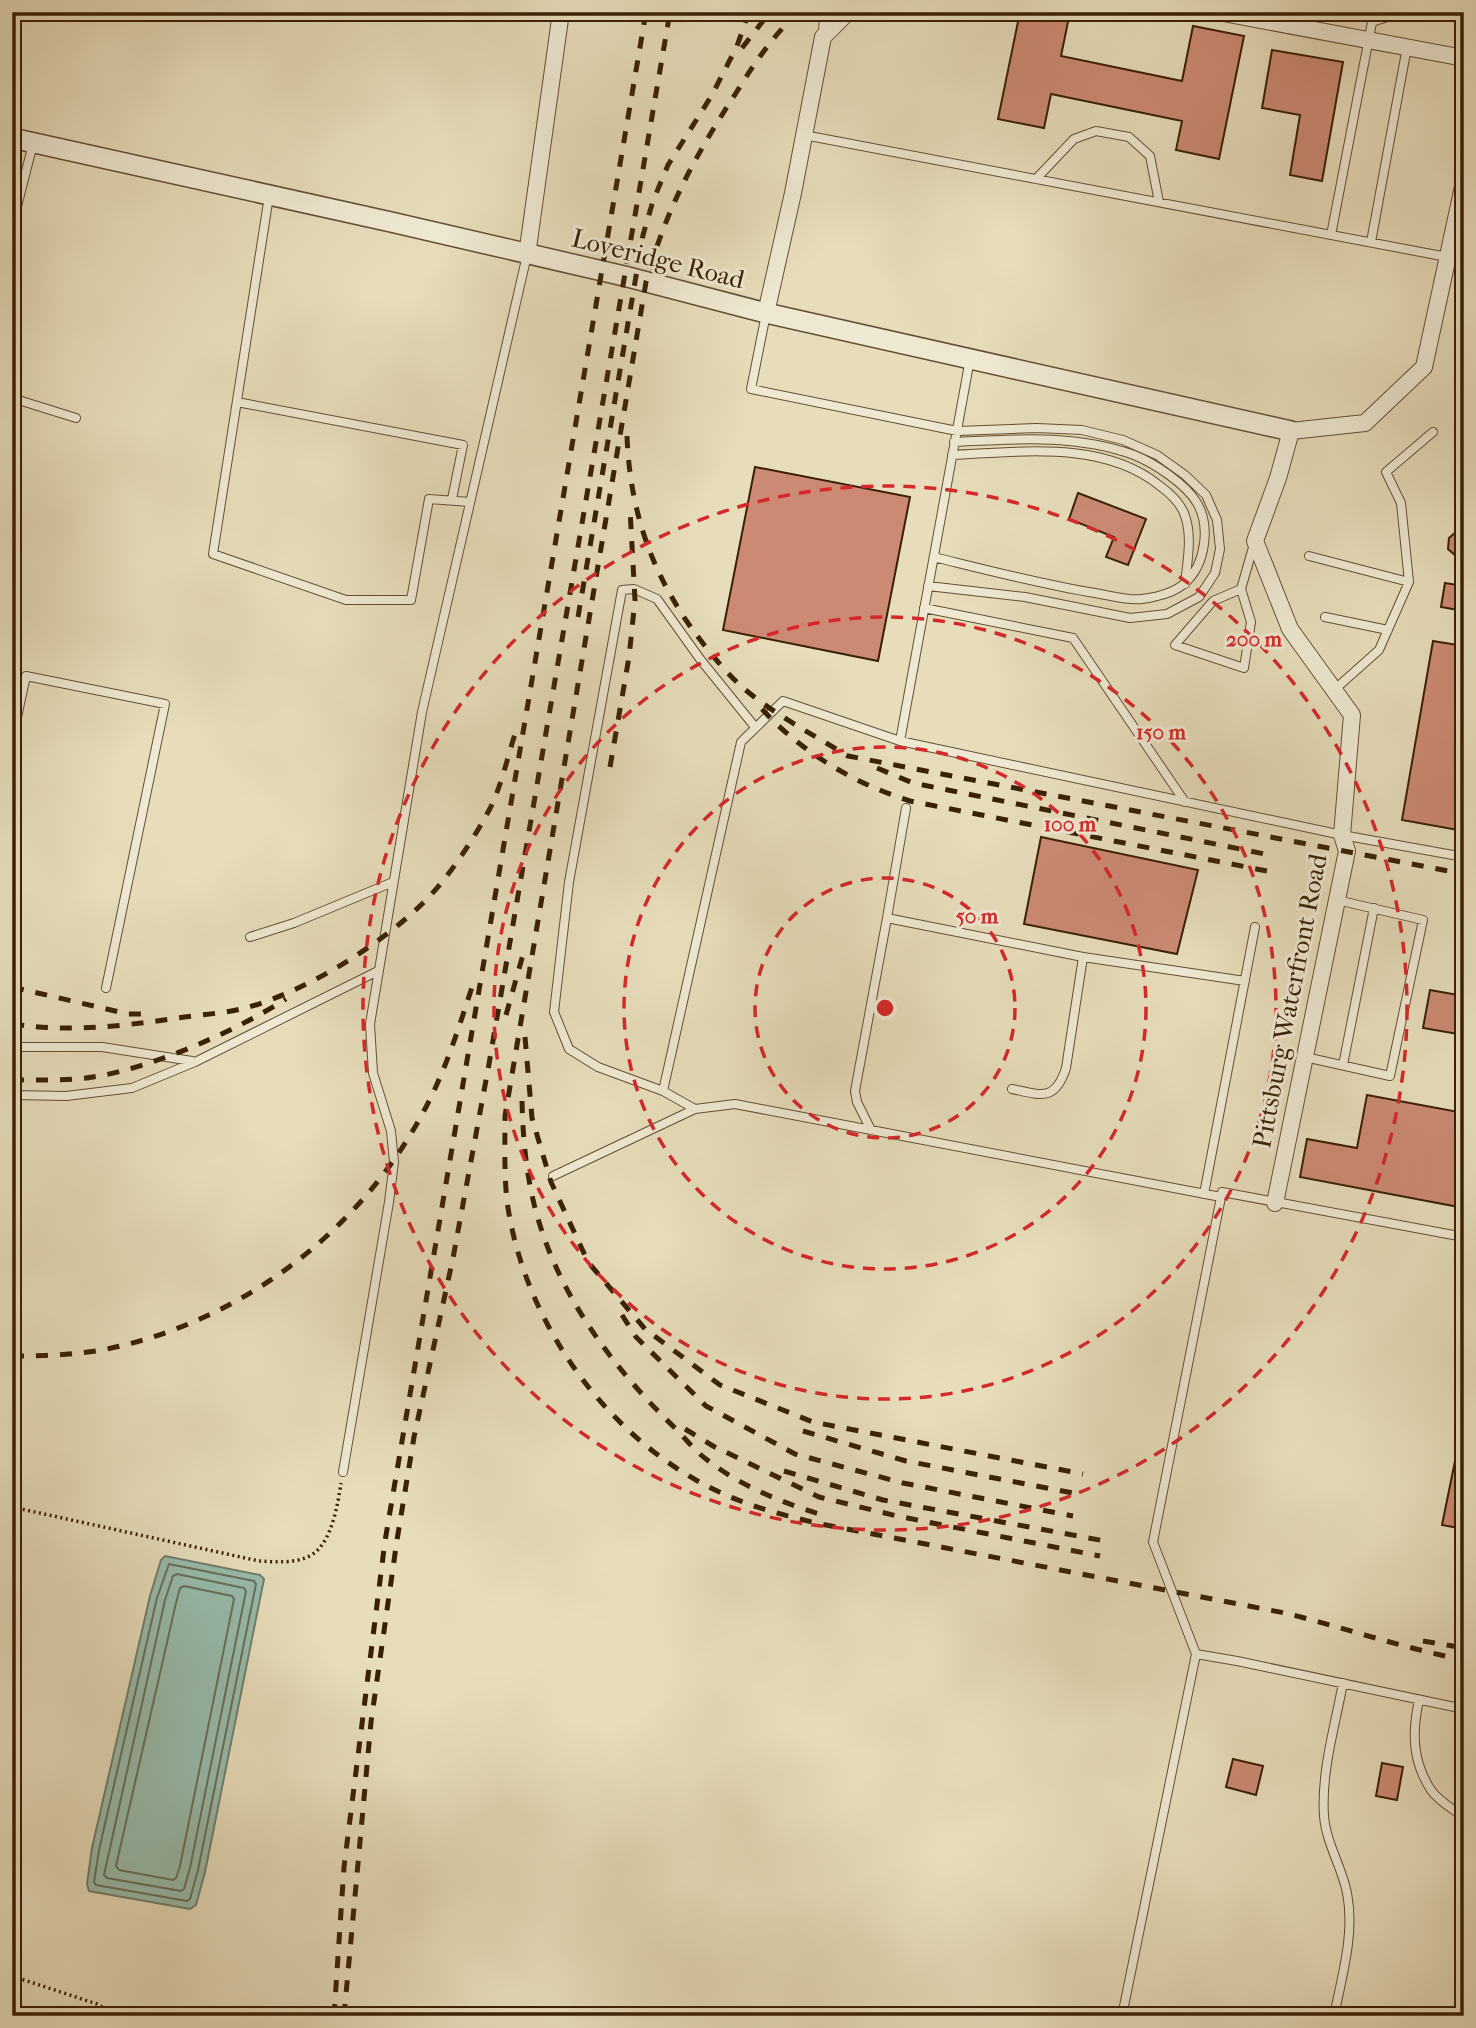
<svg xmlns="http://www.w3.org/2000/svg" width="1476" height="2028" viewBox="0 0 1476 2028" font-family="'IM FELL French Canon',serif">
<style>
.water{fill:#97bcad;stroke:#717e69;stroke-width:2}
.lines{fill:none;stroke-linecap:round;stroke-linejoin:round}
.shore{stroke:#686e58;stroke-width:2}
.building{fill:#cc8a74;stroke:#392004;stroke-width:2}
.service-casing{stroke:#644f32;stroke-width:10}
.minor-casing{stroke:#644f32;stroke-width:18}
.tertiary-casing{stroke:#644f32;stroke-width:22}
.path{stroke:#392004;stroke-width:3.5;stroke-dasharray:2 3.5;stroke-linecap:butt}
.service{stroke:#efe9d3;stroke-width:8}
.minor{stroke:#efe9d3;stroke-width:16}
.tertiary{stroke:#efe9d3;stroke-width:19}
.rail{stroke:#392004;stroke-width:5;stroke-dasharray:12 12;stroke-linecap:butt}
.ring{fill:none;stroke:#d62828;stroke-width:3.5;stroke-dasharray:12 9}
.labels{text-anchor:middle;dominant-baseline:central;stroke-width:6;stroke-linejoin:round;paint-order:stroke}
.street-label{font-size:26px;fill:#392004;stroke:#efe9d3}
.centre{fill:#d62828;stroke:#efe9d3;stroke-width:3.5}
.ring-label{font-size:21px;text-anchor:middle;font-weight:bold;fill:#d62828;stroke:#efe9d3;stroke-width:6;stroke-linejoin:round;paint-order:stroke}
</style>
<rect width="100%" height="100%" fill="#e7ddbb"/>
<filter id="stains"><feTurbulence type="fractalNoise" baseFrequency=".00286" numOctaves="4"/><feColorMatrix values="0 0 0 0 .2 0 0 0 0 .09 0 0 0 0 .02 0 0 0 .5 -.17"/></filter>
<radialGradient id="worn" r=".72"><stop offset=".6" stop-color="#630" stop-opacity="0"/><stop offset="1" stop-color="#630" stop-opacity=".3"/></radialGradient>
<path class="water" d="M 165,1556 L 260,1575 L 264,1579 L 205,1872 L 196,1905 L 190,1909 L 89,1891 L 87,1884 L 92,1848 L 150,1596 L 161,1560 Z"/>
<g class="lines">
<path class="shore" d="M 169,1564 L 254,1581 L 256,1584 L 198,1870 L 190,1899 L 187,1901 L 96,1885 L 94,1882 L 99,1850 L 157,1598 Z
M 177,1574 L 244,1588 L 246,1591 L 190,1868 L 184,1889 L 181,1891 L 107,1878 L 104,1875 L 165,1600 L 173,1576 Z
M 184,1586 L 232,1596 L 234,1599 L 180,1866 L 176,1878 L 173,1880 L 119,1870 L 116,1866 L 176,1603 L 180,1588 Z"/>
</g>
<path class="building" d="M 1020,12 L 1070,12 L 1061,56 L 1182,81 L 1193,26 L 1244,36 L 1219,159 L 1176,150 L 1182,121 L 1051,94 L 1044,128 L 998,119 Z
M 1272,50 L 1343,62 L 1322,181 L 1290,175 L 1300,115 L 1262,108 Z
M 755,467 L 910,497 L 878,661 L 723,630 Z
M 1078,493 L 1146,519 L 1128,565 L 1106,557 L 1114,537 L 1069,519 Z
M 1464,525 L 1464,563 L 1448,549 L 1449,538 Z
M 1445,583 L 1464,586 L 1464,611 L 1441,607 Z
M 1433,641 L 1464,646 L 1464,831 L 1402,820 Z
M 1041,837 L 1198,870 L 1177,954 L 1024,924 Z
M 1430,990 L 1464,996 L 1464,1035 L 1423,1028 Z
M 1367,1095 L 1464,1113 L 1464,1208 L 1300,1177 L 1307,1139 L 1357,1148 Z
M 1457,1451 L 1464,1452 L 1464,1529 L 1442,1525 Z
M 1233,1759 L 1263,1766 L 1256,1795 L 1226,1787 Z
M 1382,1763 L 1403,1767 L 1397,1800 L 1376,1796 Z"/>
<g class="lines">
<defs>
<path id="service" d="M 1372,22 L 1403,12
M 823,34 L 824,12
M 804,135 L 1447,257
M 1036,179 L 1074,139 L 1096,131 L 1129,137 L 1150,156 L 1159,202
M 269,196 L 213,554 L 346,600 L 411,600 L 429,499 L 470,502
M 12,226 L 33,144
M 1331,235 L 1374,12
M 1371,242 L 1407,47
M 766,314 L 751,389 L 957,431 L 1036,428 L 1082,430 L 1123,440 L 1157,455 L 1185,475 L 1206,495 L 1217,520 L 1220,549 L 1215,573 L 1199,597 L 1167,614 L 1130,618 L 1025,597 L 928,586
M 12,398 L 76,418
M 237,402 L 463,445 L 452,499
M 952,455 C 1020,452 1104,440 1160,486 C 1171,494 1183,506 1186,519 C 1192,539 1187,564 1185,584
M 1309,556 L 1409,582
M 934,557 C 987,570 1040,584 1095,593 C 1109,595 1128,601 1142,599 C 1157,597 1175,593 1186,582 C 1205,564 1211,527 1197,503 C 1186,484 1154,463 1134,455 C 1076,434 1015,439 954,442
M 1241,589 L 1213,601 L 1175,645 L 1244,668 L 1251,622 L 1241,589 L 1254,544
M 924,608 L 1073,638 L 1185,802
M 1325,617 L 1388,630
M 1334,690 L 1379,650 L 1409,582 L 1401,503 L 1386,472 L 1433,432
M 12,740 L 26,676 L 165,704 L 106,988
M 900,741 L 970,359
M 906,808 L 887,918 L 1083,957
M 250,937 L 294,923 L 393,882
M 12,1047 L 102,1047 L 192,1061
M 1305,1057 L 1390,1076 L 1423,920 L 1337,900
M 1343,1065 L 1374,908
M 1012,1089 C 1041,1095 1055,1102 1066,1068 L 1083,957 L 1245,981
M 663,1091 L 598,1067 L 569,1049 L 554,1012 L 569,882 L 622,590 L 634,589 L 657,599 L 700,659 L 755,727
M 12,1095 L 66,1096 L 132,1088 L 195,1062 L 378,971
M 695,1109 L 663,1091 L 741,742 L 783,701 L 900,741 L 1342,835 L 1464,857
M 871,1130 L 857,1102 L 855,1091 L 887,918
M 553,1176 L 695,1109 L 735,1104 L 1221,1197
M 1204,1194 L 1255,927
M 343,1472 L 389,1202 L 394,1162 L 391,1131 L 373,1073 L 370,1024 L 422,712 L 527,255
M 1196,1654 L 1153,1542 L 1222,1192 L 1464,1237
M 1419,1700 C 1412,1732 1412,1761 1431,1790 C 1438,1801 1454,1809 1464,1818
M 1122,2016 L 1196,1654 L 1237,1661 L 1464,1709
M 1334,2016 C 1342,1976 1355,1933 1347,1893 C 1342,1867 1326,1843 1324,1816 C 1321,1772 1335,1726 1343,1683"/>
<path id="minor" d="M 1218,12 L 1464,58
M 527,255 L 561,12
M 766,313 L 793,193 L 823,37 L 848,12
M 1275,1203 L 1347,851 L 1342,835 L 1352,715 L 1290,629 L 1255,541 L 1278,478 L 1291,431 L 1365,423 L 1424,367 L 1464,182"/>
<path id="tertiary" d="M 12,138 L 391,222 L 624,276 L 766,313 L 1291,431"/>
</defs>
<use href="#service" class="service-casing"/>
<use href="#minor" class="minor-casing"/>
<use href="#tertiary" class="tertiary-casing"/>
<path class="path" d="M 12,1507 L 259,1561 C 276,1562 298,1564 313,1554 C 332,1541 338,1503 341,1483
M 12,1976 L 97,2004 L 118,2016"/>
<use href="#service" class="service"/>
<use href="#minor" class="minor"/>
<use href="#tertiary" class="tertiary"/>
<path class="rail" d="M 799,12 C 773,35 754,64 736,93 C 695,156 666,209 646,282 L 505,1116 C 505,1144 504,1173 507,1201 C 523,1318 601,1430 705,1485 C 743,1505 784,1516 826,1525 L 1285,1613 C 1345,1628 1403,1648 1464,1660
M 742,48 L 770,12
M 627,436 C 630,516 655,583 705,646 C 716,660 728,674 741,686 C 773,714 812,734 848,756 L 1464,874
M 578,617 L 643,235 L 653,201 L 668,165 L 712,95 L 737,46 L 749,12
M 762,709 C 801,752 855,784 910,801 L 1267,871
M 610,767 L 629,657 L 635,600 L 630,509
M 877,768 L 913,783 L 1270,855
M 12,987 L 128,1014 L 151,1014
M 506,1015 L 524,951
M 12,1024 C 70,1032 114,1027 171,1019 C 195,1015 221,1014 245,1008 C 303,993 379,946 422,904 C 447,880 471,843 487,814 C 501,790 508,754 517,728
M 525,1037 L 532,1118 L 551,1182 L 588,1262 L 645,1329 L 720,1385 L 813,1422 L 1083,1474
M 12,1080 C 39,1080 67,1081 93,1077 C 152,1068 236,1031 286,999
M 522,1101 C 523,1143 527,1183 539,1222 C 563,1302 617,1372 676,1429 C 686,1439 695,1451 706,1459 C 740,1486 785,1504 826,1516
M 622,1315 L 636,1337 L 706,1406 L 795,1454 L 903,1483 L 1073,1516
M 12,1356 C 42,1356 73,1355 102,1350 C 241,1323 364,1230 428,1103 C 447,1066 460,1024 473,984
M 685,1429 L 713,1446 L 819,1497 L 897,1516 L 1100,1556
M 803,1431 L 906,1461 L 1078,1494
M 784,1471 L 883,1500 L 1105,1541
M 1423,1641 L 1464,1648
M 334,2016 L 344,1867 L 385,1541 L 646,12
M 344,2016 L 371,1722 L 397,1540 L 414,1437 L 453,1258 L 489,1064 L 670,12"/>
</g>
<g class="ring">
<circle cx="885" cy="1008" r="130"/>
<circle cx="885" cy="1008" r="261"/>
<circle cx="885" cy="1008" r="391"/>
<circle cx="885" cy="1008" r="522"/>
</g>
<g class="labels">
<g class="street-label">
<text transform="translate(658 259) rotate(14)">Loveridge Road</text>
<text transform="translate(1290 1001) rotate(-79)">Pittsburg Waterfront Road</text>
</g>
</g>
<circle cx="885" cy="1008" r="10" class="centre"/>
<g class="ring-label">
<text x="1254" y="646">200 m</text>
<text x="1161" y="739">150 m</text>
<text x="1070" y="831">100 m</text>
<text x="977" y="923">50 m</text>
</g>
<rect width="1476" height="2028" fill="none" stroke="#e7ddbb" stroke-width="42"/>
<rect x="14" y="14" width="1448" height="2000" fill="none" stroke="#392004" stroke-width="3.5"/>
<rect x="21" y="21" width="1434" height="1986" fill="none" stroke="#392004" stroke-width="2"/>
<rect width="100%" height="100%" filter="url(#stains)"/>
<rect width="100%" height="100%" fill="url(#worn)"/>
</svg>
